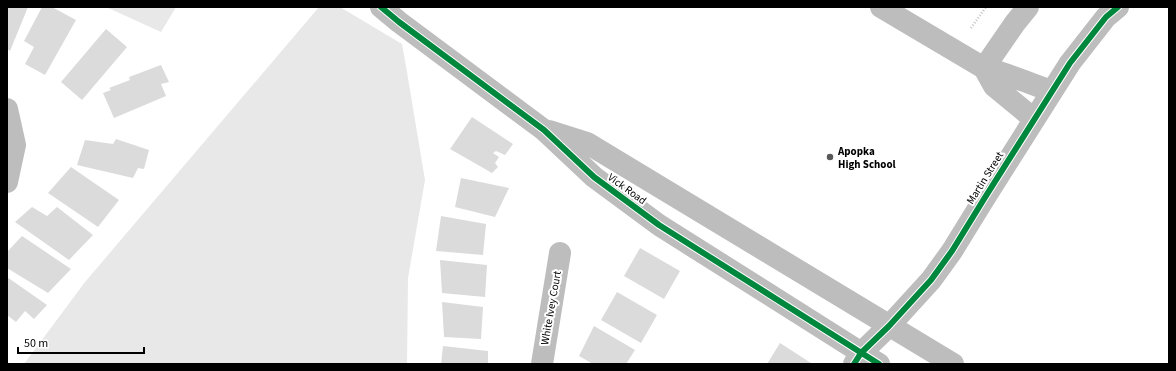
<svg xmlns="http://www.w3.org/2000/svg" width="1176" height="371" viewBox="0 0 1176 371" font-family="'Source Sans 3',sans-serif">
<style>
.green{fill:#e8e8e8}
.building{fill:#dbdbdb}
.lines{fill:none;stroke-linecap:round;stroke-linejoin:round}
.path{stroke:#c2c2c2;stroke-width:2.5;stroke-dasharray:1 2;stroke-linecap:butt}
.minor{stroke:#bdbdbd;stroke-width:22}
.cycleway-casing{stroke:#fff;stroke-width:8}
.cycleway{stroke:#00873e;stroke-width:6}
.poi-dot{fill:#595959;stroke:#fff;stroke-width:1.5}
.labels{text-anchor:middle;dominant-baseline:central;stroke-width:4;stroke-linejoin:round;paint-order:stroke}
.poi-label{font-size:11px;font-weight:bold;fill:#000;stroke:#fff;text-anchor:start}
.street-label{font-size:11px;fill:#000;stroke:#fff}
</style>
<rect width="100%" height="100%" fill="#fff"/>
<path class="green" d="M 106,7 L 176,7 L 161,32 Z
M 319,7 L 340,7 L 402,44 L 407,72 L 425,180 L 408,278 L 407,364 L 24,364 L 85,282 Z"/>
<path class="building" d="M 7,7 L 28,7 L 10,51 L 7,49 Z
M 42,7 L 52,7 L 76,20 L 45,75 L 25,64 L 34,47 L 24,41 Z
M 106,29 L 127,47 L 82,100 L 61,82 Z
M 161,65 L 169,82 L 161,84 L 166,96 L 114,118 L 103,93 L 111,90 L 109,88 L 130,80 L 129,77 Z
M 472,117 L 513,144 L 505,155 L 496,151 L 493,153 L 499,157 L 495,163 L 498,167 L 492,173 L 450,149 Z
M 116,139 L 149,150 L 144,169 L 138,168 L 133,178 L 77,165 L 85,140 L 113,144 Z
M 71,167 L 119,200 L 98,227 L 48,193 Z
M 461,178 L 509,188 L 495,217 L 455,207 Z
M 32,207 L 47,216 L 57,207 L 93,235 L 69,260 L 15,222 Z
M 441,216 L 486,224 L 483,255 L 436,251 Z
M 22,236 L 71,269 L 48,293 L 7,268 L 7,252 Z
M 640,248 L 680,271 L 664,299 L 624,276 Z
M 440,260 L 487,265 L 485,297 L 442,293 Z
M 7,277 L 47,305 L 34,319 L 25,311 L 16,322 L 7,315 Z
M 617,292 L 657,315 L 641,343 L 601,320 Z
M 442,302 L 483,307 L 481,339 L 444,337 Z
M 594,326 L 635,350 L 626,364 L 593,364 L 579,356 Z
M 780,343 L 811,363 L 811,364 L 767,364 Z
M 443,346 L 488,351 L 488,364 L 441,364 Z"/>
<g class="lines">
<path class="path" d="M 971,28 L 986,7"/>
<path class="minor" d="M 381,7 L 399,22 L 544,130 L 594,177 L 659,225 L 879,364
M 881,7 L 984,68 C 1008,73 1029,84 1052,91
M 984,68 L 1015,23 L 1028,7
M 984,68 L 994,86 L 1034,119
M 7,109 L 15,145 L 7,182
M 549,131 L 587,143 L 953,364
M 542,364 L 560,253
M 854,364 L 861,353 L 889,326 L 931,280 L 952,251 L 984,199 L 1070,63 L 1106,17 L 1118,7"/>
<defs>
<path id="cycleway" d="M 381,7 L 399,22 L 544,130 L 594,177 L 659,225 L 879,364
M 854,364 L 861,353 L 889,326 L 931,280 L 952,251 L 984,199 L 1070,63 L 1106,17 L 1118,7"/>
</defs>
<use href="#cycleway" class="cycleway-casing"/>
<use href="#cycleway" class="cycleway"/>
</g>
<circle class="poi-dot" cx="830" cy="157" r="4"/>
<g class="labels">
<g class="poi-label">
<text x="838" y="151">Apopka<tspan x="838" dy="13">High School</tspan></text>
</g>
<g class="street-label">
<text transform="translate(985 178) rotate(-58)">Martin Street</text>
<text transform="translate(627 189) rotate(36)">Vick Road</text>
<text transform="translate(551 308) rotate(-80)">White Ivey Court</text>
</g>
</g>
<rect width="1176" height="371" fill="none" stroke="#000000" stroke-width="16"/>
<path d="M18 347v6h126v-6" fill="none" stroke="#000000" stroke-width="2"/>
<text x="24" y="347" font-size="12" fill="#000000" stroke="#ffffff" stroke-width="3" paint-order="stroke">50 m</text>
</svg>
